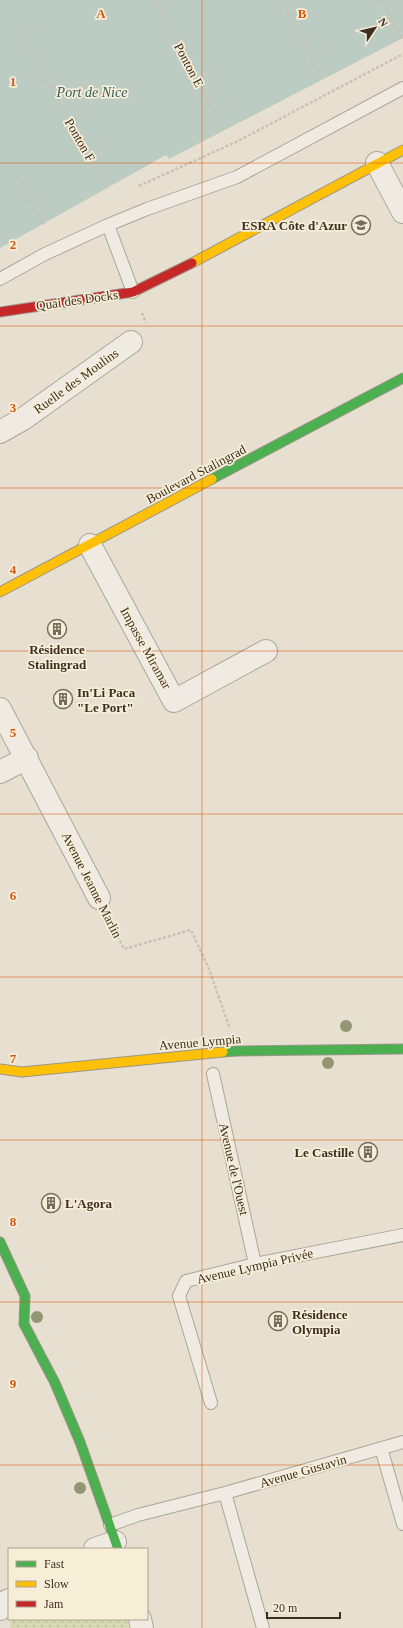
<svg xmlns="http://www.w3.org/2000/svg" width="403" height="1628" viewBox="0 0 403 1628" font-family="Georgia,serif">
<style>
.grass{fill:url(#grass-dots)}
.water{fill:#bcccc2}
.lines{fill:none;stroke-linecap:round;stroke-linejoin:round}
.lane-casing{stroke:#ada599;stroke-width:14}
.street-casing{stroke:#ada599;stroke-width:24}
.fast-casing{stroke:#9c958a;stroke-width:11}
.slow-casing{stroke:#9c958a;stroke-width:11}
.jam-casing{stroke:#9c958a;stroke-width:11}
.path{stroke:#c8c2b9;stroke-width:2.5;stroke-dasharray:3 2;stroke-linecap:butt}
.lane{stroke:#efebe3;stroke-width:12}
.street{stroke:#efebe3;stroke-width:22}
.fast{stroke:#4caf50;stroke-width:9}
.slow{stroke:#ffc107;stroke-width:9}
.jam{stroke:#c62828;stroke-width:9}
.tree{fill:#929673}
.grid{fill:none;stroke:#d7550e;stroke-width:1;stroke-opacity:0.55}
.labels{text-anchor:middle;dominant-baseline:central;stroke-width:3.5;stroke-linejoin:round;paint-order:stroke}
.street-label{font-size:13px;fill:#3d2e20;stroke:#f7eed8}
.poi-label{font-size:13px;font-weight:bold;fill:#3d2e20;stroke:#f7eed8;text-anchor:start}
.water-label{font-size:14px;font-style:italic;fill:#2f5d5a;stroke:#f7eed8}
.grid-label{font-size:13px;text-anchor:middle;font-weight:bold;fill:#d7550e;stroke:#f7eed8;stroke-width:3.5;stroke-linejoin:round;paint-order:stroke}
</style>
<defs>
<pattern id="grass-dots" width="8" height="8" patternUnits="userSpaceOnUse"><rect width="8" height="8" fill="#d6d7b3"/><path d="M2 2h.1M6 6h.1" fill="none" stroke="#b9b99a" stroke-width="1.8" stroke-linecap="round"/></pattern>
</defs>
<rect width="100%" height="100%" fill="#e7e0d1"/>
<path class="grass" d="M 12,1619 L 127,1619 L 129,1628 L 11,1628 L 10,1624 Z"/>
<path class="water" d="M 0,0 L 403,0 L 403,38 L 169,159 L 166,155 L 0,248 Z"/>
<g class="lines">
<defs>
<path id="lane" d="M 108,225 L 133,292
M 0,279 L 45,254 L 108,225 L 147,209 L 237,177 L 403,88
M 213,1074 L 255,1264
M 211,1403 L 179,1296 L 186,1281 L 255,1264 L 403,1235
M 381,1448 L 403,1524
M 225,1493 L 263,1628
M 110,1525 L 138,1515 L 225,1493 L 403,1442"/>
<path id="street" d="M 377,163 L 403,212
M 0,432 L 23,419 L 131,342
M 90,545 L 174,701 L 266,651
M 0,709 L 99,898
M 0,772 L 27,758
M 95,1549 L 115,1542
M 0,1609 L 5,1602 L 9,1600
M 140,1619 L 142,1628"/>
<path id="fast" d="M 212,479 L 403,378
M 223,1052 L 238,1051 L 403,1049
M 0,1242 L 25,1296 L 24,1324 L 55,1383 L 80,1442 L 118,1549"/>
<path id="slow" d="M 192,263 L 403,150
M 0,592 L 212,479
M 0,1069 L 22,1072 L 223,1052"/>
<path id="jam" d="M 0,312 L 133,292 L 192,263"/>
</defs>
<use href="#lane" class="lane-casing"/>
<use href="#street" class="street-casing"/>
<use href="#fast" class="fast-casing"/>
<use href="#slow" class="slow-casing"/>
<use href="#jam" class="jam-casing"/>
<path class="path" d="M 155,0 L 223,130
M 281,0 L 322,80
M 382,0 L 402,38
M 16,28 L 108,189
M 19,178 L 44,224
M 139,186 L 238,141 L 403,54
M 142,313 L 146,323
M 109,918 L 124,949 L 191,930 L 209,969 L 230,1029"/>
<use href="#lane" class="lane"/>
<use href="#street" class="street"/>
<use href="#fast" class="fast"/>
<use href="#slow" class="slow"/>
<use href="#jam" class="jam"/>
</g>
<g class="tree">
<circle cx="346" cy="1026" r="6"/>
<circle cx="328" cy="1063" r="6"/>
<circle cx="37" cy="1317" r="6"/>
<circle cx="80" cy="1488" r="6"/>
</g>
<path class="grid" d="M 202,0 L 202,1628M 0,163 L 403,163M 0,326 L 403,326M 0,488 L 403,488M 0,651 L 403,651M 0,814 L 403,814M 0,977 L 403,977M 0,1140 L 403,1140M 0,1302 L 403,1302M 0,1465 L 403,1465"/>
<defs>
<symbol id="university-ring" viewBox="-11 -11 22 22"><circle r="9.5" fill="#f7eed8" stroke="#786c5e" stroke-width="1.5"/><path d="M0-5L7-2L0 1L-7-2ZM-4 1L0 2.5L4 1V4Q0 6-4 4Z" fill="#786c5e"/></symbol>
<symbol id="building-ring" viewBox="-11 -11 22 22"><circle r="9.5" fill="#f7eed8" stroke="#786c5e" stroke-width="1.5"/><path d="M-4-6H4V6H1V3H-1V6H-4ZM-2.5-4.3h1.7v1.8h-1.7ZM.8-4.3h1.7v1.8H.8ZM-2.5-1h1.7V.8h-1.7ZM.8-1h1.7V.8H.8Z" fill="#786c5e"/></symbol>
</defs>
<g fill-rule="evenodd">
<use href="#university-ring" x="350" y="214" width="22" height="22"/>
<use href="#building-ring" x="46" y="618" width="22" height="22"/>
<use href="#building-ring" x="52" y="688" width="22" height="22"/>
<use href="#building-ring" x="357" y="1141" width="22" height="22"/>
<use href="#building-ring" x="40" y="1192" width="22" height="22"/>
<use href="#building-ring" x="267" y="1310" width="22" height="22"/>
</g>
<g class="labels">
<g class="street-label">
<text transform="translate(189 65) rotate(62)">Ponton E</text>
<text transform="translate(80 140) rotate(60)">Ponton F</text>
<text transform="translate(77 300) rotate(-8)">Quai des Docks</text>
<text transform="translate(76 381) rotate(-36)">Ruelle des Moulins</text>
<text transform="translate(196 474) rotate(-28)">Boulevard Stalingrad</text>
<text transform="translate(146 648) rotate(61)">Impasse Miramar</text>
<text transform="translate(92 885) rotate(63)">Avenue Jeanne Marlin</text>
<text transform="translate(200 1042) rotate(-5)">Avenue Lympia</text>
<text transform="translate(234 1169) rotate(77)">Avenue de l'Ouest</text>
<text transform="translate(255 1266) rotate(-13)">Avenue Lympia Privée</text>
<text transform="translate(303 1471) rotate(-16)">Avenue Gustavin</text>
</g>
<g class="poi-label">
<text x="347" y="225" text-anchor="end">ESRA Côte d'Azur</text>
<text x="57" y="649" text-anchor="middle">Résidence<tspan x="57" dy="15">Stalingrad</tspan></text>
<text x="77" y="692">In'Li Paca<tspan x="77" dy="15">"Le Port"</tspan></text>
<text x="354" y="1152" text-anchor="end">Le Castille</text>
<text x="65" y="1203">L'Agora</text>
<text x="292" y="1314">Résidence<tspan x="292" dy="15">Olympia</tspan></text>
</g>
<g class="water-label">
<text x="92" y="92">Port de Nice</text>
</g>
</g>
<g class="grid-label">
<text x="101" y="18">A</text>
<text x="302" y="18">B</text>
<text x="13" y="86">1</text>
<text x="13" y="249">2</text>
<text x="13" y="412">3</text>
<text x="13" y="574">4</text>
<text x="13" y="737">5</text>
<text x="13" y="900">6</text>
<text x="13" y="1063">7</text>
<text x="13" y="1226">8</text>
<text x="13" y="1388">9</text>
</g>
<rect x="8" y="1548" width="140" height="72" fill="#f7eed8" stroke="#ada18e"/>
<rect x="16" y="1561" width="20" height="6" fill="#4caf50" stroke="#ada18e"/>
<text x="44" y="1568" font-size="12" fill="#3d2e20">Fast</text>
<rect x="16" y="1581" width="20" height="6" fill="#ffc107" stroke="#ada18e"/>
<text x="44" y="1588" font-size="12" fill="#3d2e20">Slow</text>
<rect x="16" y="1601" width="20" height="6" fill="#c62828" stroke="#ada18e"/>
<text x="44" y="1608" font-size="12" fill="#3d2e20">Jam</text>
<g transform="translate(375 28) rotate(55)" stroke="#f7eed8" stroke-width="3" paint-order="stroke">
<path d="M0-3L7 15L0 10L-7 15Z" fill="#3d2e20"/>
<text y="-6" font-size="11" font-weight="bold" text-anchor="middle" fill="#3d2e20">N</text>
</g>
<path d="M267 1612v6h73v-6" fill="none" stroke="#3d2e20" stroke-width="2"/>
<text x="273" y="1612" font-size="12" fill="#3d2e20" stroke="#f7eed8" stroke-width="3" paint-order="stroke">20 m</text>
</svg>
